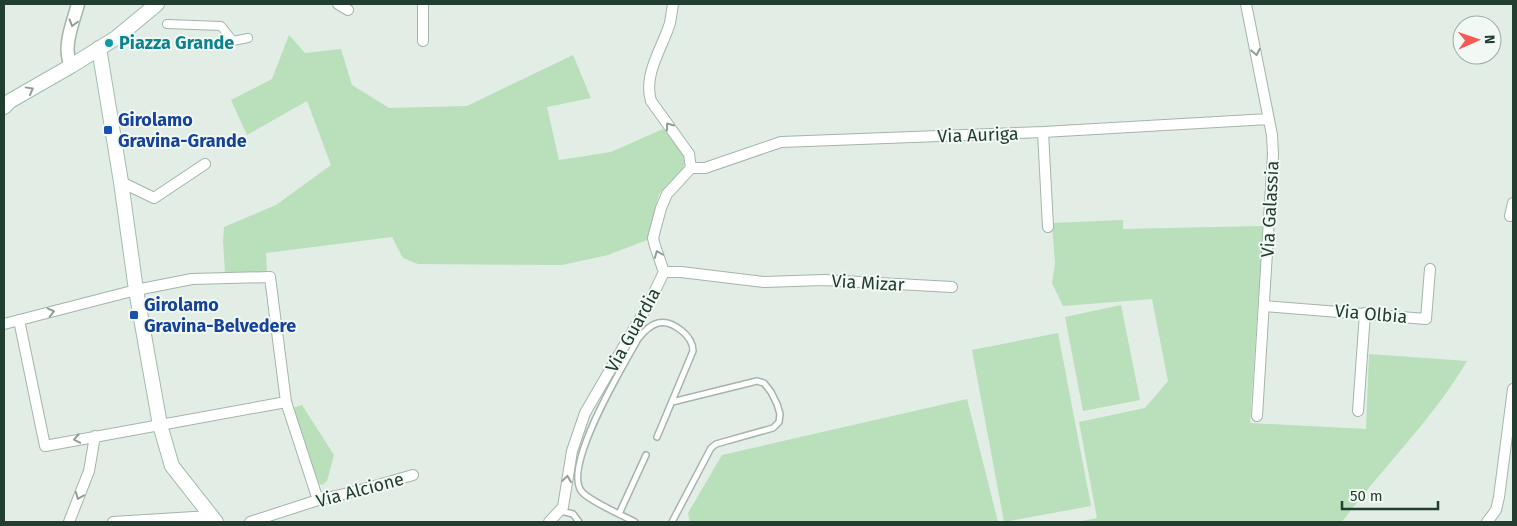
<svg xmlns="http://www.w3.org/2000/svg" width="1517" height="526" viewBox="0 0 1517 526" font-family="'Fira Sans',sans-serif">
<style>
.green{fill:#b9dfbb}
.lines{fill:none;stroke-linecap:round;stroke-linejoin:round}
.service-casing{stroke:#a4b5ab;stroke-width:8}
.pedestrian-casing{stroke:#a4b5ab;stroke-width:10}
.minor-casing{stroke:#a4b5ab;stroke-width:12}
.tertiary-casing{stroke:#a4b5ab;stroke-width:15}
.secondary-casing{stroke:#a2bcae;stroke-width:16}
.service{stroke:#fff;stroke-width:5}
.pedestrian{stroke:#fff;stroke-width:8}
.minor{stroke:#fff;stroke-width:10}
.tertiary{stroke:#fff;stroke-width:12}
.secondary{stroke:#fff;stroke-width:14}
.oneway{stroke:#909e98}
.culture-dot{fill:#0f9aa8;stroke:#f2f9f4;stroke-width:2}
.transit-dot{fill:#1a4fb4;stroke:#f2f9f4;stroke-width:2}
.labels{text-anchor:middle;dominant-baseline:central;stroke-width:4;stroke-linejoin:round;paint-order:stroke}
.culture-label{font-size:18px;font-weight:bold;fill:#0d838f;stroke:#f2f9f4;text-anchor:start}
.transit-label{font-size:18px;font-weight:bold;fill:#164399;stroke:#f2f9f4;text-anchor:start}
.street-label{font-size:18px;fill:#213e30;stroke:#f2f9f4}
</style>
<rect width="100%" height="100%" fill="#e2ede5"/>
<path class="green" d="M 289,35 L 305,53 L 341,49 L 352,85 L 389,108 L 467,106 L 573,55 L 591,98 L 547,107 L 559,160 L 611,152 L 663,129 L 684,154 L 684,168 L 659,194 L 647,240 L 608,255 L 562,265 L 418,264 L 403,258 L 392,237 L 266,253 L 267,272 L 225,273 L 223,241 L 224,227 L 276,205 L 331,165 L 307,101 L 247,135 L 231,100 L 272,79 Z
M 1123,220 L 1123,229 L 1263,226 L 1250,423 L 1366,429 L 1369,354 L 1467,361 C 1433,419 1382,468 1342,522 L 1077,522 L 1097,518 L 1079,422 L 1145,408 L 1168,381 L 1152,299 L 1063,306 L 1052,283 L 1055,263 L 1052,223 Z
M 1121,305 L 1140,400 L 1083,411 L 1065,317 Z
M 1058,333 L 1091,506 L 1004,522 L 972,350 Z
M 967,399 L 998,522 L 690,522 L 688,513 L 722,455 Z
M 302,405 L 334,455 L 327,481 L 322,485 L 318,483 L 293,408 Z"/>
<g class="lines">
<defs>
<path id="service" d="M 561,511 L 573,514 L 579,522
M 619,514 L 646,455
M 635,522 C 622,515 591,502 582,492 C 561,468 624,364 638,339 C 651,322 664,316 682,331 C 688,336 693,342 693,351 L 657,437
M 672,522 L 711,448 L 716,444 L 773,428 L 779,422 L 780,414 L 777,404 L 771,392 L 764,383 L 757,381 L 672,402"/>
<path id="pedestrian" d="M 167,24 L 221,26 L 233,41 L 248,38"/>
<path id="minor" d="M 338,4 L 348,10
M 1246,4 L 1272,135 L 1273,154 L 1257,416
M 423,41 L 423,4
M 1043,132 L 1048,227
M 691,168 L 705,168 L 781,142 L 1043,132 L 1269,119
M 121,182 L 154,198 L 205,164
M 1510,216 L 1513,203
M 664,272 L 681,272 L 764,282 L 824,280 L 952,287
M 1265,306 L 1426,319 L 1430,269
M 19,320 L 45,446 L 286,402
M 4,324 L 136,290 L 192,279 L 270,277 L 286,402 L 318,500
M 1358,411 L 1365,313
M 69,522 L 89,471 L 95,436
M 113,522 L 210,516
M 250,522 L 318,500 L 357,491 L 413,475
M 549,522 L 563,507 L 572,451 L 585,413 L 649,303 L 664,272 L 655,246 L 653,238 L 661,208 L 667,194 L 691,168 L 689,154 L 651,101 C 643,74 662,49 670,23 C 671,17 672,10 673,4
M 1487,522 L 1496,510 L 1499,497 L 1513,389"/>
<path id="tertiary" d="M 71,66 C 62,47 73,23 78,4"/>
<path id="secondary" d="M 99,48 L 121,182 L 136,290 L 160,425 L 172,466 L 216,522
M 4,107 L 10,101 L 71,66 L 116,38 L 157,4"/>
</defs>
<use href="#service" class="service-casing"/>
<use href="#pedestrian" class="pedestrian-casing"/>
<use href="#minor" class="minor-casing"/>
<use href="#tertiary" class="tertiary-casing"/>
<use href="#secondary" class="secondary-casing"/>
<use href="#service" class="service"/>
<use href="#pedestrian" class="pedestrian"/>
<use href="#minor" class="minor"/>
<use href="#tertiary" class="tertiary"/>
<use href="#secondary" class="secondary"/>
</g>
<defs><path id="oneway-chevron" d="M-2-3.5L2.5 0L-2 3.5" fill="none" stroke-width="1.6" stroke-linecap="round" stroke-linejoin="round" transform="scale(1.25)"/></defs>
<g class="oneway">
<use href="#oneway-chevron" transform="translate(73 23) rotate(106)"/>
<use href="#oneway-chevron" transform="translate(1256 52) rotate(79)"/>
<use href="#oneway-chevron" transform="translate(30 90) rotate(-29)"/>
<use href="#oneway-chevron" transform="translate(669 126) rotate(-126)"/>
<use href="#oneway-chevron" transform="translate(658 254) rotate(-111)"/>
<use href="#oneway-chevron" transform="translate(51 312) rotate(-14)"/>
<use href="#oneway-chevron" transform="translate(77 439) rotate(169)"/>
<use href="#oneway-chevron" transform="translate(567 479) rotate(-82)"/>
<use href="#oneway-chevron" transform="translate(79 496) rotate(112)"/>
</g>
<circle class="culture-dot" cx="109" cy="43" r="5"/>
<g class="transit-dot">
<rect x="103" y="125" width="10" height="10" rx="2.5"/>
<rect x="129" y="310" width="10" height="10" rx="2.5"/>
</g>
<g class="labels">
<g class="culture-label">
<text x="119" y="43">Piazza Grande</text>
</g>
<g class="transit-label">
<text x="118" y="120">Girolamo<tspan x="118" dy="21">Gravina-Grande</tspan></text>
<text x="144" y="305">Girolamo<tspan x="144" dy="21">Gravina-Belvedere</tspan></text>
</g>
<g class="street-label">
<text transform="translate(978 135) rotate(-2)">Via Auriga</text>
<text transform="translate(1270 209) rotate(-87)">Via Galassia</text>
<text transform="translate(868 283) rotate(3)">Via Mizar</text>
<text transform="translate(1371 314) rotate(5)">Via Olbia</text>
<text transform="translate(633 330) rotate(-61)">Via Guardia</text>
<text transform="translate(360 490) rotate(-15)">Via Alcione</text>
</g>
</g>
<rect width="1517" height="526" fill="none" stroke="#213e30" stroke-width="10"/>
<g transform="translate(1477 40) rotate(88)"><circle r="24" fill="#f2f9f4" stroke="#9eaea6"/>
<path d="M0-4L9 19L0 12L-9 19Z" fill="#f85954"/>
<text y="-8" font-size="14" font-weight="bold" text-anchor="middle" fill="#213e30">N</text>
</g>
<path d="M1342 501v8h96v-8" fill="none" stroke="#213e30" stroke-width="2.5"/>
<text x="1350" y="501" font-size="15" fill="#213e30" stroke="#f2f9f4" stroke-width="4" paint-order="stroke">50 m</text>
</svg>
